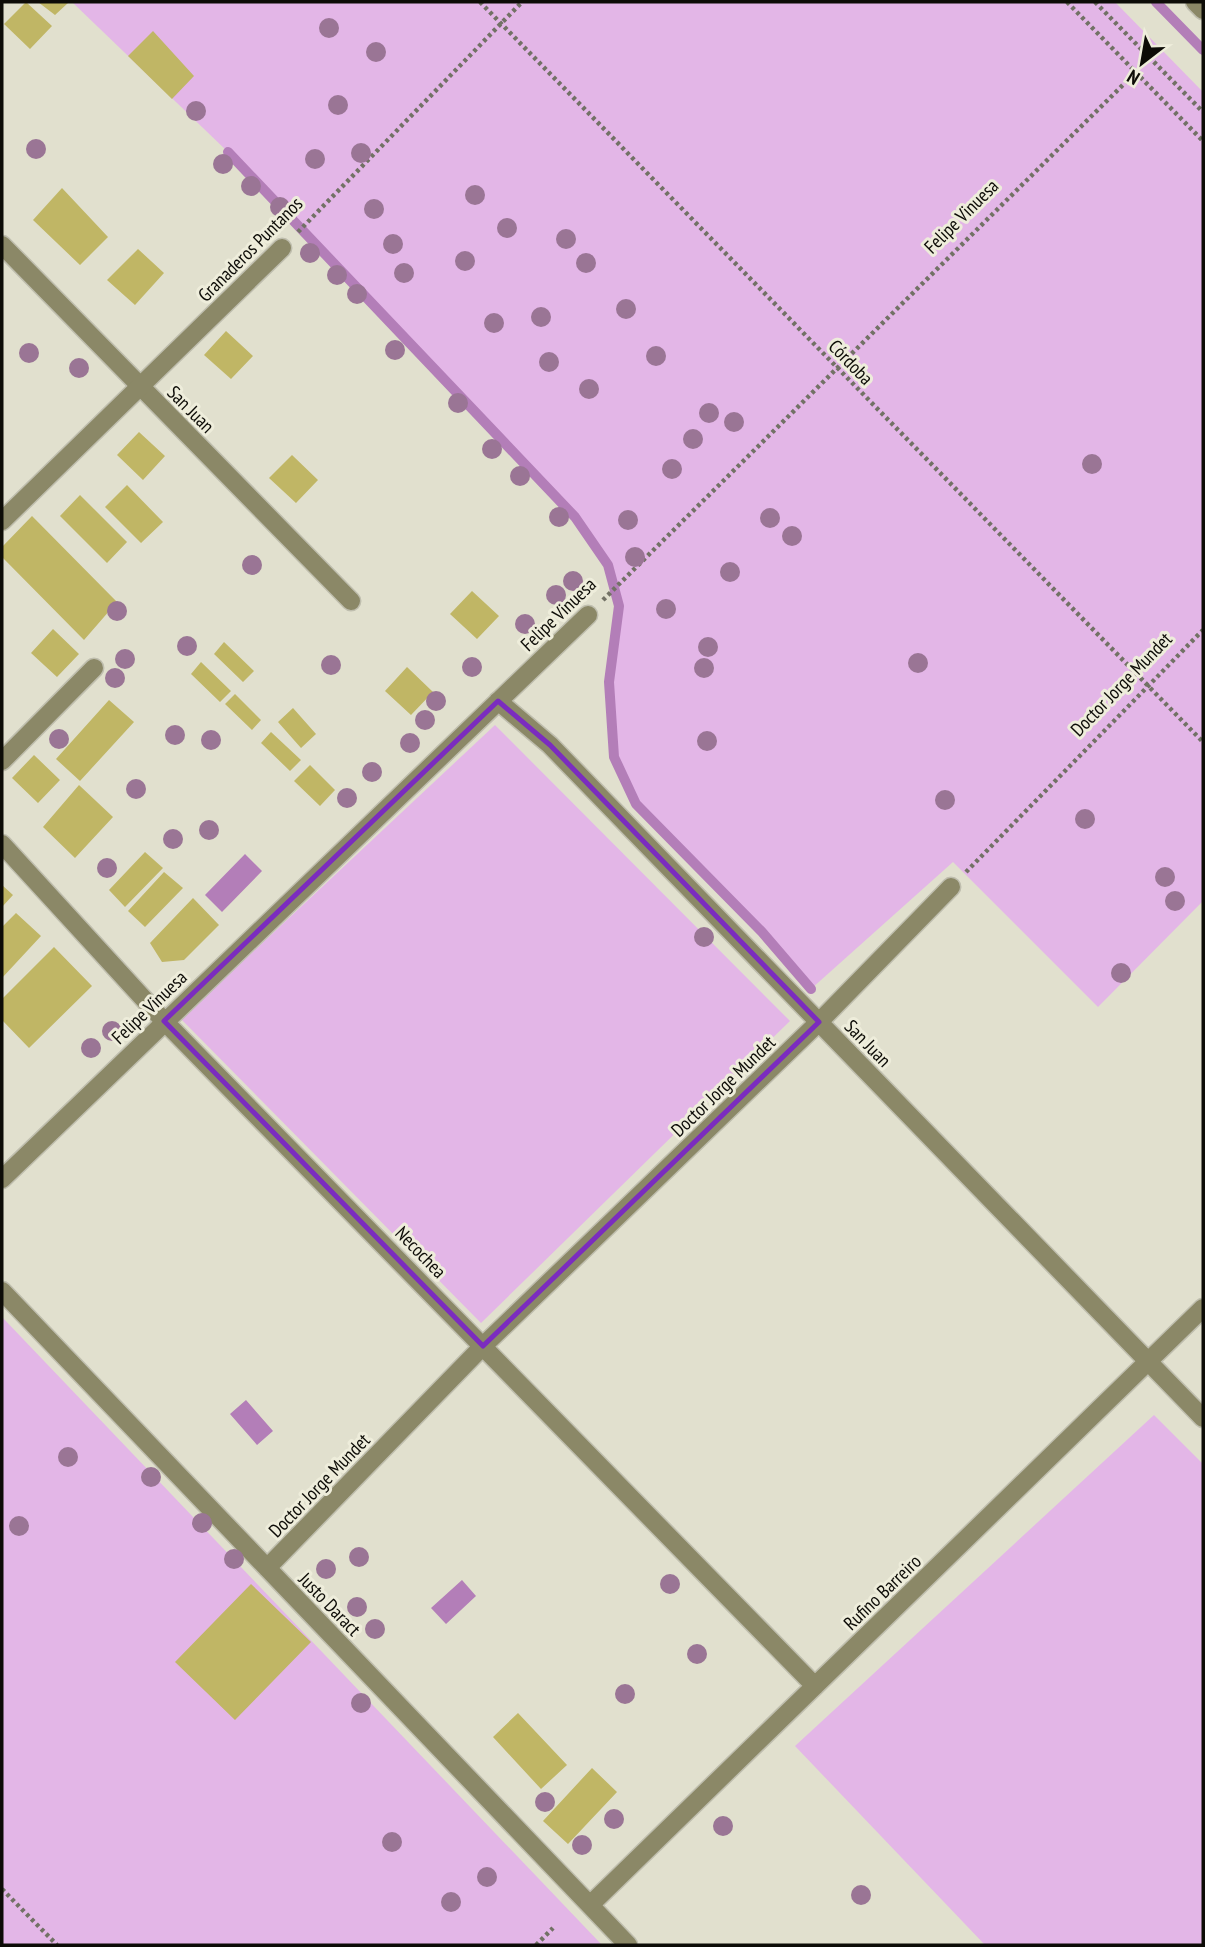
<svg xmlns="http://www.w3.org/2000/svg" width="1205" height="1947" viewBox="0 0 1205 1947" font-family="'PT Sans Narrow',sans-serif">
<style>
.green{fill:#e3b6e7}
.water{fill:#b37eb8}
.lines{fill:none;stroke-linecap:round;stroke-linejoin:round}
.stream{stroke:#b37eb8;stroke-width:10}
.building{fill:#c0b665}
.service-casing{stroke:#bfbeae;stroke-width:21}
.minor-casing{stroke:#bfbeae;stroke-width:21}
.path{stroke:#727165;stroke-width:4.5;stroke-dasharray:3.5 3.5;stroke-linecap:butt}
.service{stroke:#8b8867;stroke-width:18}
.minor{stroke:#8b8867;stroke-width:18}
.tree{fill:#9a7595}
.marked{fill:none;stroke:#7b2cbf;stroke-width:5;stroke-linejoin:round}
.labels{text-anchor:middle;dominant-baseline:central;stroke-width:6;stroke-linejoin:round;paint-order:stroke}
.street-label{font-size:19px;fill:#0d0c07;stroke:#eeeddb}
</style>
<rect width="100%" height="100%" fill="#e1e0ce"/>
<path class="green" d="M 72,2 L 1115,2 L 1203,92 L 1203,901 L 1098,1007 L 953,862 L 811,989 L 762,932 L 636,804 L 614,757 L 609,682 L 619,606 L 608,565 L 575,517 L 228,152 Z
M 495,725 L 790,1021 L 481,1323 L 181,1019 Z
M 2,1317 L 602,1945 L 2,1945 Z
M 1154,1415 L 1203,1464 L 1203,1945 L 985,1945 L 795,1746 Z"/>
<path class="water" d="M 245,854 L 262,871 L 222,912 L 205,895 Z
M 246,1400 L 273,1431 L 257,1445 L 230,1414 Z
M 462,1580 L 476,1596 L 446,1624 L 431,1608 Z"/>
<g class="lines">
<path class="stream" d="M 1156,2 L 1203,50
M 228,152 L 575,517 L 608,565 L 619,606 L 609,682 L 614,757 L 636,804 L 762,932 L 811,989"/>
</g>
<path class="building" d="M 26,2 L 52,26 L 30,49 L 4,24 Z
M 38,2 L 67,2 L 68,3 L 55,15 Z
M 153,31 L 194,76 L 172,99 L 128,56 Z
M 62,188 L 108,237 L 80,265 L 33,220 Z
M 138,249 L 164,273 L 135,305 L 107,280 Z
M 226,331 L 253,356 L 231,379 L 204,355 Z
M 139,432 L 165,456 L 143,480 L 117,455 Z
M 292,455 L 318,480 L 296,503 L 269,478 Z
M 127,485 L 163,522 L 141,543 L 105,507 Z
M 80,495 L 127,542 L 107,563 L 60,516 Z
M 32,516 L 117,602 L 84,640 L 2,557 L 2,547 Z
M 472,591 L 499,616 L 477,639 L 450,614 Z
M 53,629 L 79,654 L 57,677 L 31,653 Z
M 224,642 L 254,671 L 243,682 L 214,654 Z
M 201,662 L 231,691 L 220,702 L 191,674 Z
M 407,667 L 433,692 L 411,715 L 385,691 Z
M 235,694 L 261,720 L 252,730 L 225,704 Z
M 109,700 L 134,722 L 80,781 L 56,759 Z
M 293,708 L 316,734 L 301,748 L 278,722 Z
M 271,732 L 301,760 L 290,771 L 261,743 Z
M 34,755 L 60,780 L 38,803 L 12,778 Z
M 310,765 L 335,790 L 320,806 L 294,781 Z
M 79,785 L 113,817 L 75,858 L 43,827 Z
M 145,852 L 163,868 L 125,907 L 109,890 Z
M 164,872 L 183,888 L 145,927 L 128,911 Z
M 2,885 L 13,895 L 2,907 Z
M 193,898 L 219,925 L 184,960 L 162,962 L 150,943 Z
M 16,913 L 41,936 L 2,978 L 2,927 Z
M 54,947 L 92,986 L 29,1048 L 2,1020 L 2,999 Z
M 251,1584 L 311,1642 L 235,1720 L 175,1662 Z
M 518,1713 L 567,1765 L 541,1789 L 493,1737 Z
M 592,1768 L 617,1792 L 568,1844 L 543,1821 Z"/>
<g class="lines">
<defs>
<path id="service" d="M 1195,2 L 1203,10
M 2,245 L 351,601
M 2,761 L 94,668"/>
<path id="minor" d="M 2,521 L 282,248
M 498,701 L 550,745 L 1203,1418
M 2,844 L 164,1021 L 815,1686
M 2,1179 L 588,615
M 2,1291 L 628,1945
M 267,1568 L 483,1346 L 819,1022 L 951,887
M 590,1905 L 1203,1308"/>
</defs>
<use href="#service" class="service-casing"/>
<use href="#minor" class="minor-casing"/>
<path class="path" d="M 480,2 L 1203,742
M 1067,2 L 1203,141
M 1095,2 L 1203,112
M 298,232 L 522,2
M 603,600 L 1136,72
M 966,872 L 1203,630
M 2,1889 L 57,1945
M 536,1945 L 553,1928"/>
<use href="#service" class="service"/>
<use href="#minor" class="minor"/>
</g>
<g class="tree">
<circle cx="329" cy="28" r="10"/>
<circle cx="376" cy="52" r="10"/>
<circle cx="338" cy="105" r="10"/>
<circle cx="196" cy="111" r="10"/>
<circle cx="36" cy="149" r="10"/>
<circle cx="361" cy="153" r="10"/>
<circle cx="315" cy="159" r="10"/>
<circle cx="223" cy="164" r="10"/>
<circle cx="251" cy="186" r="10"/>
<circle cx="475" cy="195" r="10"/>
<circle cx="280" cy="207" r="10"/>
<circle cx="374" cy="209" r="10"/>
<circle cx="507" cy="228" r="10"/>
<circle cx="566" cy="239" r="10"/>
<circle cx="393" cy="244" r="10"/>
<circle cx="310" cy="253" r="10"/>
<circle cx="465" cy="261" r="10"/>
<circle cx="586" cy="263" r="10"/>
<circle cx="404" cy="273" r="10"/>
<circle cx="337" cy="275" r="10"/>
<circle cx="357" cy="294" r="10"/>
<circle cx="626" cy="309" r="10"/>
<circle cx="541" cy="317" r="10"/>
<circle cx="494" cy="323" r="10"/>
<circle cx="395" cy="350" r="10"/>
<circle cx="29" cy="353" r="10"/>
<circle cx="656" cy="356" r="10"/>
<circle cx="549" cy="362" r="10"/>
<circle cx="79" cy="368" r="10"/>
<circle cx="589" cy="389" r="10"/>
<circle cx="458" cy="403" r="10"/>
<circle cx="709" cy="413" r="10"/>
<circle cx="734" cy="422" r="10"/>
<circle cx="693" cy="439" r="10"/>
<circle cx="492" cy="449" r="10"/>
<circle cx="1092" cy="464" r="10"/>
<circle cx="672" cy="469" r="10"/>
<circle cx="520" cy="476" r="10"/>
<circle cx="559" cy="517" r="10"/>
<circle cx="770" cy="518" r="10"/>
<circle cx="628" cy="520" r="10"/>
<circle cx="792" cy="536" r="10"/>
<circle cx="635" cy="557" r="10"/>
<circle cx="252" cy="565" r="10"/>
<circle cx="730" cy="572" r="10"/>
<circle cx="573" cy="581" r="10"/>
<circle cx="556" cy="595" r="10"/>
<circle cx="666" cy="609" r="10"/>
<circle cx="117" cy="611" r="10"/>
<circle cx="525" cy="624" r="10"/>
<circle cx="187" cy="646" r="10"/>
<circle cx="708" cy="647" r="10"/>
<circle cx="125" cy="659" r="10"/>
<circle cx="918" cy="663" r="10"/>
<circle cx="331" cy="665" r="10"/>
<circle cx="472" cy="667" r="10"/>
<circle cx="704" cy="668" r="10"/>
<circle cx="115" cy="678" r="10"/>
<circle cx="436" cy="701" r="10"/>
<circle cx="425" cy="720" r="10"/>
<circle cx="175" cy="735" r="10"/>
<circle cx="59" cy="739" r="10"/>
<circle cx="211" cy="740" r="10"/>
<circle cx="707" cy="741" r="10"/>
<circle cx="410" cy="743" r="10"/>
<circle cx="372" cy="772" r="10"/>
<circle cx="136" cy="789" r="10"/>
<circle cx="347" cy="798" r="10"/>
<circle cx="945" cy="800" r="10"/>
<circle cx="1085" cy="819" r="10"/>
<circle cx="209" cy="830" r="10"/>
<circle cx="173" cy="839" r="10"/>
<circle cx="107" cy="868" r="10"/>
<circle cx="1165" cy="877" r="10"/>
<circle cx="1175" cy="901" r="10"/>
<circle cx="704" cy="937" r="10"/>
<circle cx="1121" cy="973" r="10"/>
<circle cx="112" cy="1031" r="10"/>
<circle cx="91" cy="1048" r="10"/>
<circle cx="68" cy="1457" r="10"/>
<circle cx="151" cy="1477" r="10"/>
<circle cx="202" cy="1523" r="10"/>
<circle cx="19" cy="1526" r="10"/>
<circle cx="359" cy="1557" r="10"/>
<circle cx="234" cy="1559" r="10"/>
<circle cx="326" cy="1569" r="10"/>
<circle cx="670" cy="1584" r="10"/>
<circle cx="357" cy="1607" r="10"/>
<circle cx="375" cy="1629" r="10"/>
<circle cx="697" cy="1654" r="10"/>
<circle cx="625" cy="1694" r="10"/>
<circle cx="361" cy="1703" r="10"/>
<circle cx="545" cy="1802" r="10"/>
<circle cx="614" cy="1819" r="10"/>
<circle cx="723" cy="1826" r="10"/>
<circle cx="392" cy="1842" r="10"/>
<circle cx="582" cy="1845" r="10"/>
<circle cx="487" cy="1877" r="10"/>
<circle cx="861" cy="1895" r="10"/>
<circle cx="451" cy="1902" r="10"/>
</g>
<path class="marked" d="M 498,701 L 550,745 L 819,1022 L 483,1346 L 164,1021 Z"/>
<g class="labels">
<g class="street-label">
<text transform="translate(961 216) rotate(-45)">Felipe Vinuesa</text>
<text transform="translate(250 249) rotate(-45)">Granaderos Puntanos</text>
<text transform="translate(851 362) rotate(46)">Córdoba</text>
<text transform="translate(191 409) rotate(45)">San Juan</text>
<text transform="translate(558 614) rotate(-44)">Felipe Vinuesa</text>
<text transform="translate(1121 684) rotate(-46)">Doctor Jorge Mundet</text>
<text transform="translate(149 1007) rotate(-44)">Felipe Vinuesa</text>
<text transform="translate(868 1043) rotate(46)">San Juan</text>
<text transform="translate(723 1086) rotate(-44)">Doctor Jorge Mundet</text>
<text transform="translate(421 1252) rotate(46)">Necochea</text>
<text transform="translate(319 1485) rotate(-46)">Doctor Jorge Mundet</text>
<text transform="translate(882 1592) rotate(-44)">Rufino Barreiro</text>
<text transform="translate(330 1604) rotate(46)">Justo Daract</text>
</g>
</g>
<rect width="1205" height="1947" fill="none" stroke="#0d0c07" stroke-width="7"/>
<g transform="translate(1142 63) rotate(211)" stroke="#eeeddb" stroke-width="5" paint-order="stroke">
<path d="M0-5L12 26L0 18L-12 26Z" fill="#0d0c07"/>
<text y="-10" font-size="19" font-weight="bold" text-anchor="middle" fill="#0d0c07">N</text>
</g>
</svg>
